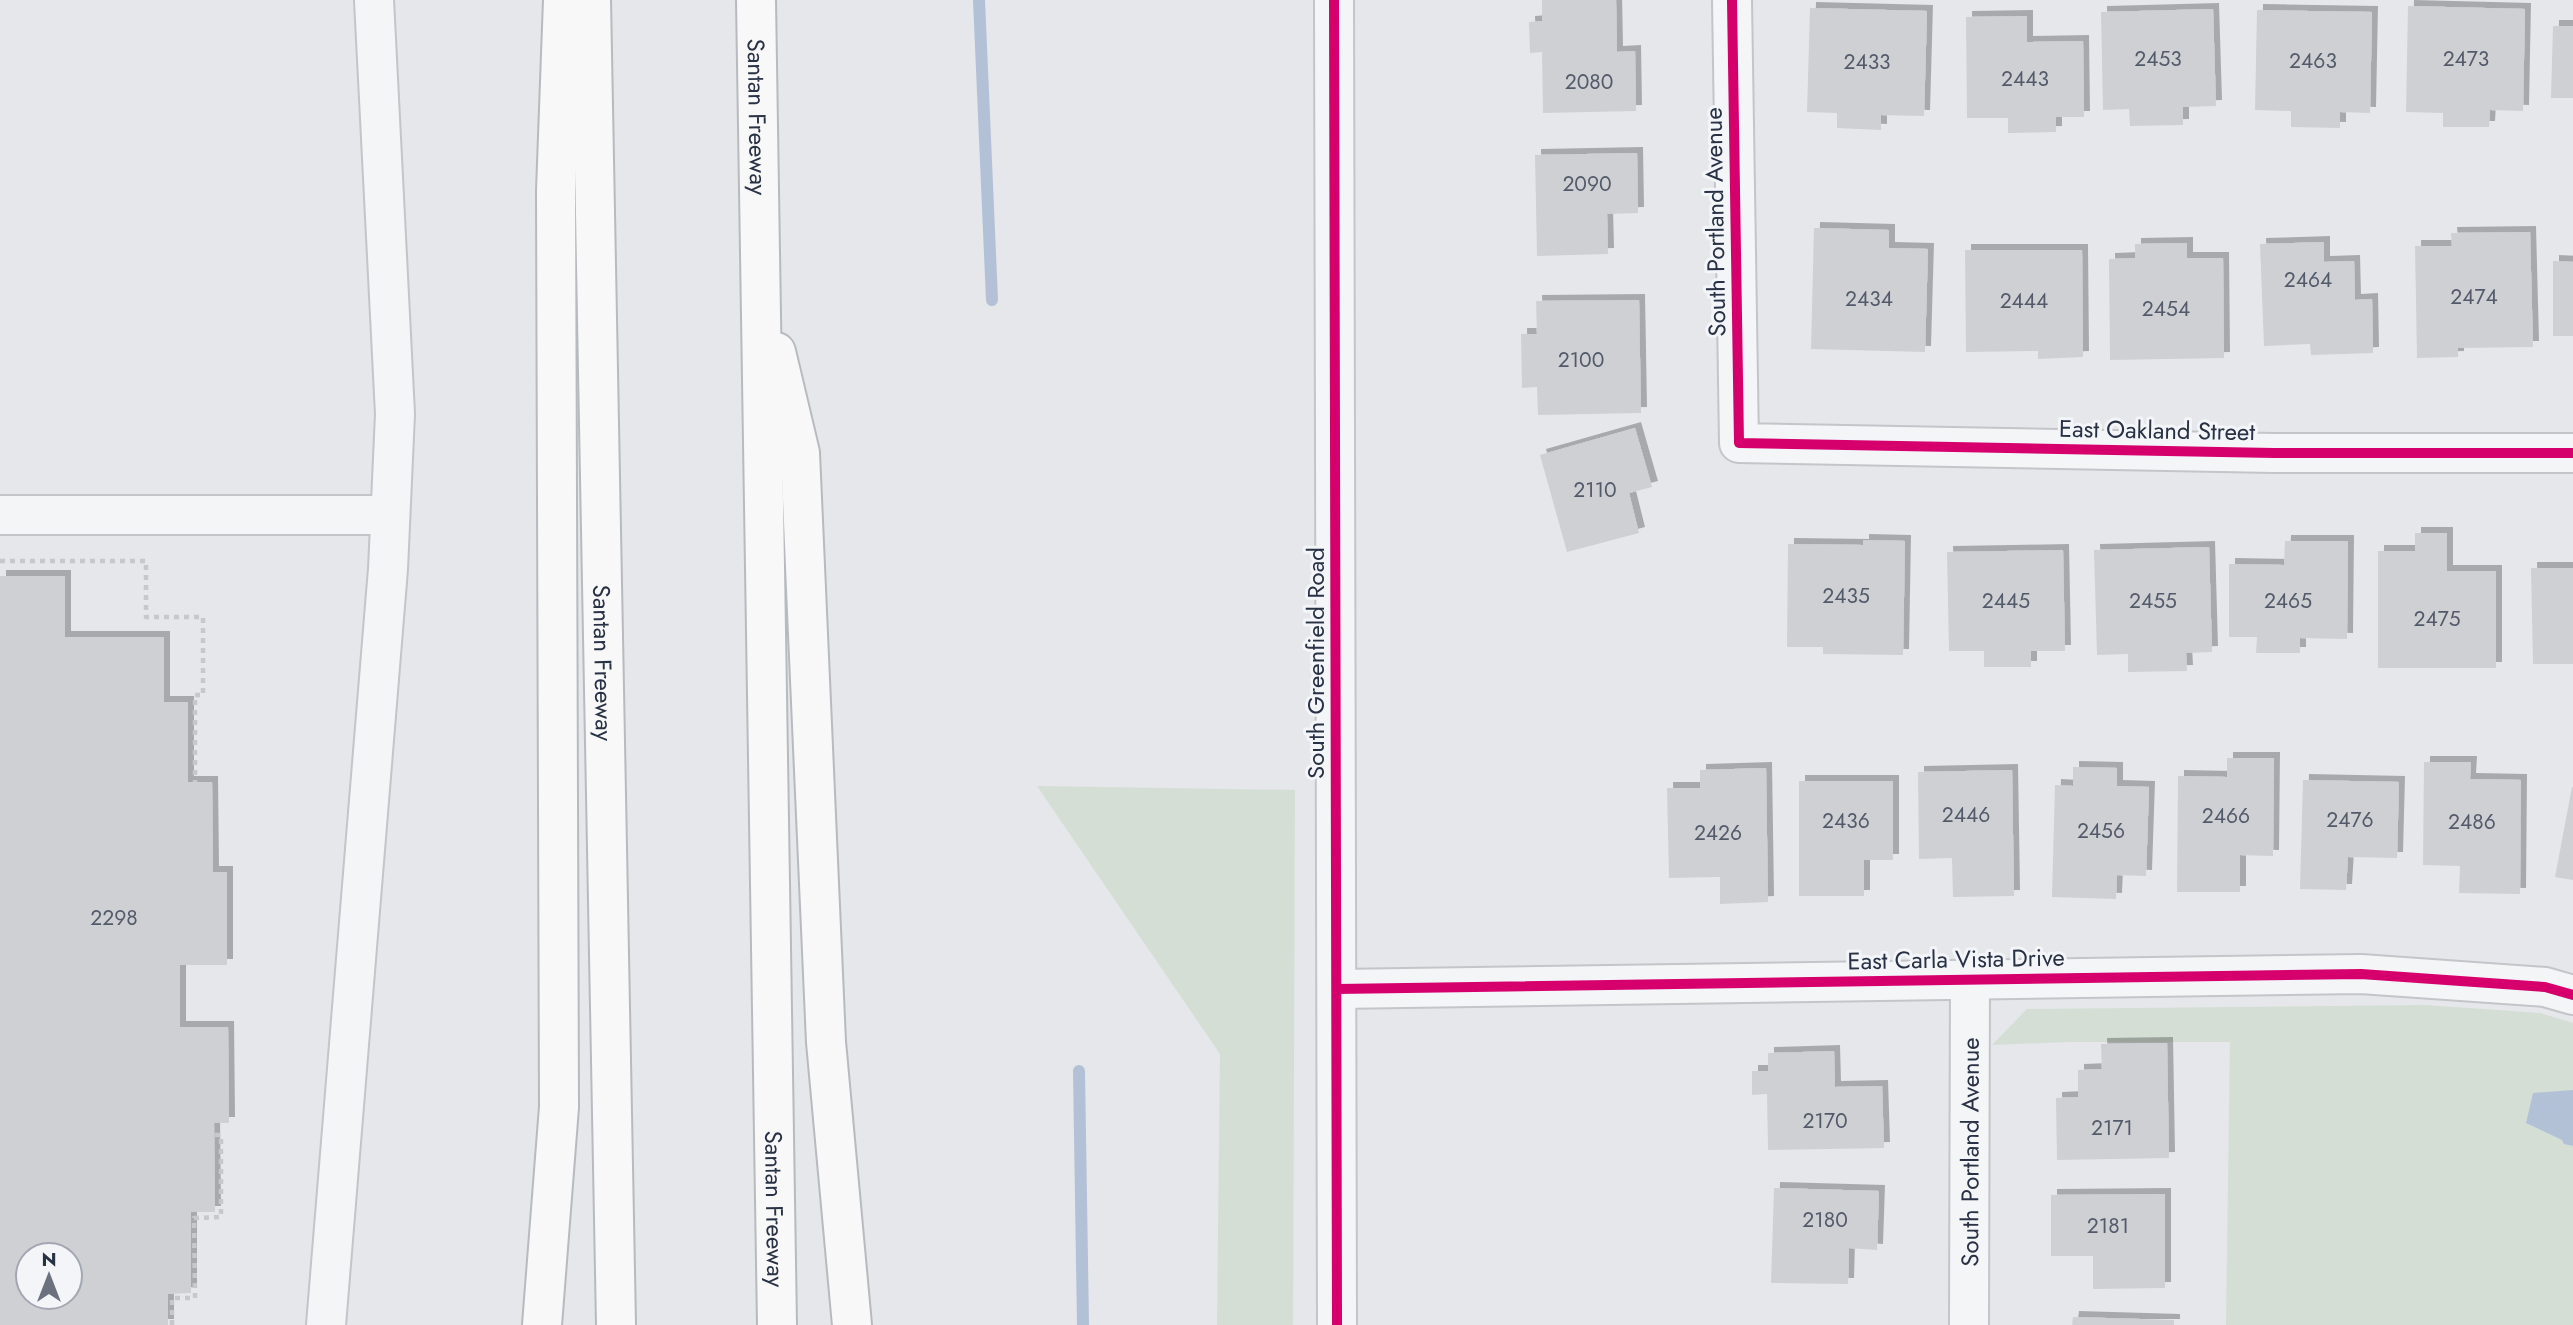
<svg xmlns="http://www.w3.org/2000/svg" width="2573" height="1325" viewBox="0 0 2573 1325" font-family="Jost,sans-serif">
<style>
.green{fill:#d4ded5}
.water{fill:#b2c1d6}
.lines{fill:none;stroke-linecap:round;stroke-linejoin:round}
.stream{stroke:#b2c1d6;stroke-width:12}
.building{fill:#cfd0d4;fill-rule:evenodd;filter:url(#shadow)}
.minor-casing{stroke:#c3c5c8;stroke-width:42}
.highway-casing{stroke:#b7babf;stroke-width:42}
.path{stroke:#c6c8cd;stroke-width:4.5;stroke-dasharray:5 5;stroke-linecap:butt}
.minor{stroke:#f4f5f7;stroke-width:38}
.highway{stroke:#f8f8f8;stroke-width:38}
.cycleway-casing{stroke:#f3f5f9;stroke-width:15}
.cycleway{stroke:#d6006c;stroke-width:10}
.labels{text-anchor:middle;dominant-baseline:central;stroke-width:6;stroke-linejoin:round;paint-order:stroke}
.number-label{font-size:21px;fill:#535a6a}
.street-label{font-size:24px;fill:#293245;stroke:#f3f5f9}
</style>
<defs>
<filter id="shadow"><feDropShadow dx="6" dy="-6" stdDeviation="0" flood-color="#0004"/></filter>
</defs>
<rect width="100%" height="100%" fill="#e5e7ea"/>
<path class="green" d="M 1037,786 L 1295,790 L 1293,1325 L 1217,1325 L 1220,1054 Z
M 2425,1005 L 2540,1013 L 2573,1023 L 2573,1325 L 2226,1325 L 2230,1042 L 2069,1042 L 1992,1045 L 2027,1009 Z"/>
<path class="water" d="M 2573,1090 L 2573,1146 L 2564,1144 L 2562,1140 L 2526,1123 L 2533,1093 Z"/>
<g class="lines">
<path class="stream" d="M 979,0 L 992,300
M 1079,1071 L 1083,1325"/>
</g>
<path class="building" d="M 1542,0 L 1616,0 L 1617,52 L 1635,51 L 1636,111 L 1543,113 L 1542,52 L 1530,53 L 1529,22 L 1542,21 Z
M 2408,6 L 2525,9 L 2523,111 L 2490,110 L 2489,127 L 2443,127 L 2443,113 L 2406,112 Z
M 1810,8 L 1927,11 L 1924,116 L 1881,115 L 1881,130 L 1837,128 L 1837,113 L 1807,112 Z
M 2213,9 L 2216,106 L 2183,107 L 2183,125 L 2130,126 L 2129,109 L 2103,110 L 2101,12 Z
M 2257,10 L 2372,12 L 2370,113 L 2340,112 L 2340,128 L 2291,127 L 2291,111 L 2255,110 Z
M 2027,16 L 2027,42 L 2083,41 L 2084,117 L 2056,117 L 2056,132 L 2008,133 L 2008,118 L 1967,118 L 1966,17 Z
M 2553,26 L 2573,26 L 2573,98 L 2551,98 Z
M 1637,153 L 1638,213 L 1607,214 L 1608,254 L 1537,256 L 1535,155 Z
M 1814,228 L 1889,230 L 1889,248 L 1928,249 L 1925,352 L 1811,349 Z
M 2530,232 L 2533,347 L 2458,348 L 2458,357 L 2417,358 L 2415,246 L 2452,246 L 2451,233 Z
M 2324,242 L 2324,262 L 2354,261 L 2355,300 L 2372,299 L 2373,353 L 2311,355 L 2310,344 L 2264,346 L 2260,244 Z
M 2187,243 L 2187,258 L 2223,258 L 2224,358 L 2110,360 L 2109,259 L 2135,258 L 2135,244 Z
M 1965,250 L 2082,250 L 2083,357 L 2038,359 L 2038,351 L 1966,352 Z
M 2553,261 L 2573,262 L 2573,336 L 2553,336 Z
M 1639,300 L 1641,413 L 1538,415 L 1537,387 L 1522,388 L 1521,334 L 1537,334 L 1536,301 Z
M 1635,428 L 1652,487 L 1629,493 L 1639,533 L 1567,552 L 1540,455 Z
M 2415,533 L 2447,533 L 2447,571 L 2496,571 L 2496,668 L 2378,668 L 2378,551 L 2415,551 Z
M 1863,540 L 1905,541 L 1903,655 L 1823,654 L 1823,647 L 1787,647 L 1788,544 L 1863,545 Z
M 2285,541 L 2348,541 L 2347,639 L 2300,638 L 2300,653 L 2256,653 L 2257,637 L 2229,637 L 2229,564 L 2284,565 Z
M 2209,547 L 2212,652 L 2186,653 L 2187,671 L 2128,672 L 2128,654 L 2097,655 L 2094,550 Z
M 2063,550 L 2065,651 L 2031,651 L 2031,667 L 1984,667 L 1984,651 L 1949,651 L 1947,552 Z
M 2531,568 L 2573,568 L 2573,664 L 2533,664 Z
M 0,576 L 65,576 L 65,637 L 164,637 L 164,702 L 188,702 L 188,782 L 212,782 L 213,872 L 227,872 L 227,965 L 180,965 L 180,1027 L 228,1027 L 229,1123 L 214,1123 L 215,1212 L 191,1212 L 191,1293 L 168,1294 L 168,1325 L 0,1325 ZM 28,1255 L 70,1255 L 70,1297 L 28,1297 Z
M 2227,758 L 2274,758 L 2273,856 L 2240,855 L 2240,892 L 2177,892 L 2178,776 L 2227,777 Z
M 2424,762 L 2471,762 L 2470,779 L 2521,780 L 2520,894 L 2459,893 L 2460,866 L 2423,865 Z
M 2073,767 L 2117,768 L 2117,786 L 2149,787 L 2146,876 L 2117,875 L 2116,899 L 2052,897 L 2055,785 L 2073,786 Z
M 1766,768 L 1768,902 L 1720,904 L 1720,877 L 1669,878 L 1667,788 L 1700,788 L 1700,770 Z
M 2012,770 L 2014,896 L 1953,897 L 1952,858 L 1919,859 L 1918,772 Z
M 2303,780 L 2399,782 L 2397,858 L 2348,857 L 2346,890 L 2300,889 Z
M 1799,781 L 1893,781 L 1893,860 L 1864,860 L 1864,896 L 1799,896 Z
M 2572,787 L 2573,787 L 2573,880 L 2555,877 Z
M 2167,1043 L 2169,1158 L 2057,1160 L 2056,1098 L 2078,1097 L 2078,1070 L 2102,1069 L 2101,1044 Z
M 1834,1051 L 1835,1087 L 1882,1086 L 1884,1148 L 1768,1150 L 1767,1094 L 1752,1095 L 1752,1071 L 1768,1071 L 1768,1053 Z
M 1774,1188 L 1879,1191 L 1877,1250 L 1849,1248 L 1848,1284 L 1771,1283 Z
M 2165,1194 L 2165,1288 L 2093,1289 L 2093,1256 L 2051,1256 L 2051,1195 Z
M 2073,1317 L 2174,1320 L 2174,1325 L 2072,1325 Z"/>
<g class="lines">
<defs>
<g id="minor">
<path d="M 1334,0 L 1337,1325"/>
<path d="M 1732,0 L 1739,443 L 2274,453 L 2573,453"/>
<path d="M 0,515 L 390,515"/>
<path d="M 1337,989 L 2361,974 L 2545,987 L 2573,995"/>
<path d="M 326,1325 L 388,569 L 395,414 L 374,0"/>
<path id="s1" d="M 1969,1325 L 1970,979"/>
</g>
<g id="highway">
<path id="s2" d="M 591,0 L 616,1325"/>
<path id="s3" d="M 756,0 L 777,1325"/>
<path d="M 776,352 L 800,453 L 826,1042 L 852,1325"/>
<path d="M 542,1325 L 559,1107 L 556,191 L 563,0"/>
</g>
</defs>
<use href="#minor" class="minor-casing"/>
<use href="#highway" class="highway-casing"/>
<path class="path" d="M 0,561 L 146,561 L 146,617 L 203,617 L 203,695 L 195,695 L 195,782
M 172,1325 L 172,1298 L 195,1298 L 194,1218 L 221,1217 L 221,1135 L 214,1135"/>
<use href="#minor" class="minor"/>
<use href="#highway" class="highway"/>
<defs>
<path id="cycleway" d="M 1334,0 L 1337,1325
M 1732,0 L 1739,443 L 2274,453 L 2573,453
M 1337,989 L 2361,974 L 2545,987 L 2573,995"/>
</defs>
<use href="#cycleway" class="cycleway-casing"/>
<use href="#cycleway" class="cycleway"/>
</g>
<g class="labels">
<g class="number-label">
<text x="2158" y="59">2453</text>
<text x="2466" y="59">2473</text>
<text x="2313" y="61">2463</text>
<text x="1867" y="62">2433</text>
<text x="2025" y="79">2443</text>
<text x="1589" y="82">2080</text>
<text x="1587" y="184">2090</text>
<text x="2308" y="280">2464</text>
<text x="2474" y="297">2474</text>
<text x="1869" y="299">2434</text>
<text x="2024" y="301">2444</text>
<text x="2166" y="309">2454</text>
<text x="1581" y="360">2100</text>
<text x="1595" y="490">2110</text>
<text x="1846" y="596">2435</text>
<text x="2006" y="601">2445</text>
<text x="2153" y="601">2455</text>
<text x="2288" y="601">2465</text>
<text x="2437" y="619">2475</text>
<text x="1966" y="815">2446</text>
<text x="2226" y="816">2466</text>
<text x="2350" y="820">2476</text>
<text x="1846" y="821">2436</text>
<text x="2472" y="822">2486</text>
<text x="2101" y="831">2456</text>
<text x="1718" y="833">2426</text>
<text x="114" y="918">2298</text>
<text x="1825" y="1121">2170</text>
<text x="2112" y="1128">2171</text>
<text x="1825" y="1220">2180</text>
<text x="2108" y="1226">2181</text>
</g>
<g class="street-label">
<text stroke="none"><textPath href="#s3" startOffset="117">Santan Freeway</textPath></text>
<text transform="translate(1715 222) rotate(-91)">South Portland Avenue</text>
<text transform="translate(2157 430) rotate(1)">East Oakland Street</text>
<text stroke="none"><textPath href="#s2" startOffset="663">Santan Freeway</textPath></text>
<text transform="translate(1315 663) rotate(-90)">South Greenfield Road</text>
<text transform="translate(1956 959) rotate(-1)">East Carla Vista Drive</text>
<text stroke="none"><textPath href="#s1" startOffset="173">South Portland Avenue</textPath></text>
<text stroke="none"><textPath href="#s3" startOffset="1209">Santan Freeway</textPath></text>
</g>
</g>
<g transform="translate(49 1276)"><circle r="33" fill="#f3f5f9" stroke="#a2a7b1" stroke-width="2"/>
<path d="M0-5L12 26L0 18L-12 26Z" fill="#6b717f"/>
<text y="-10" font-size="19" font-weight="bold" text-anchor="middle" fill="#293245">N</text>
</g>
</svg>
